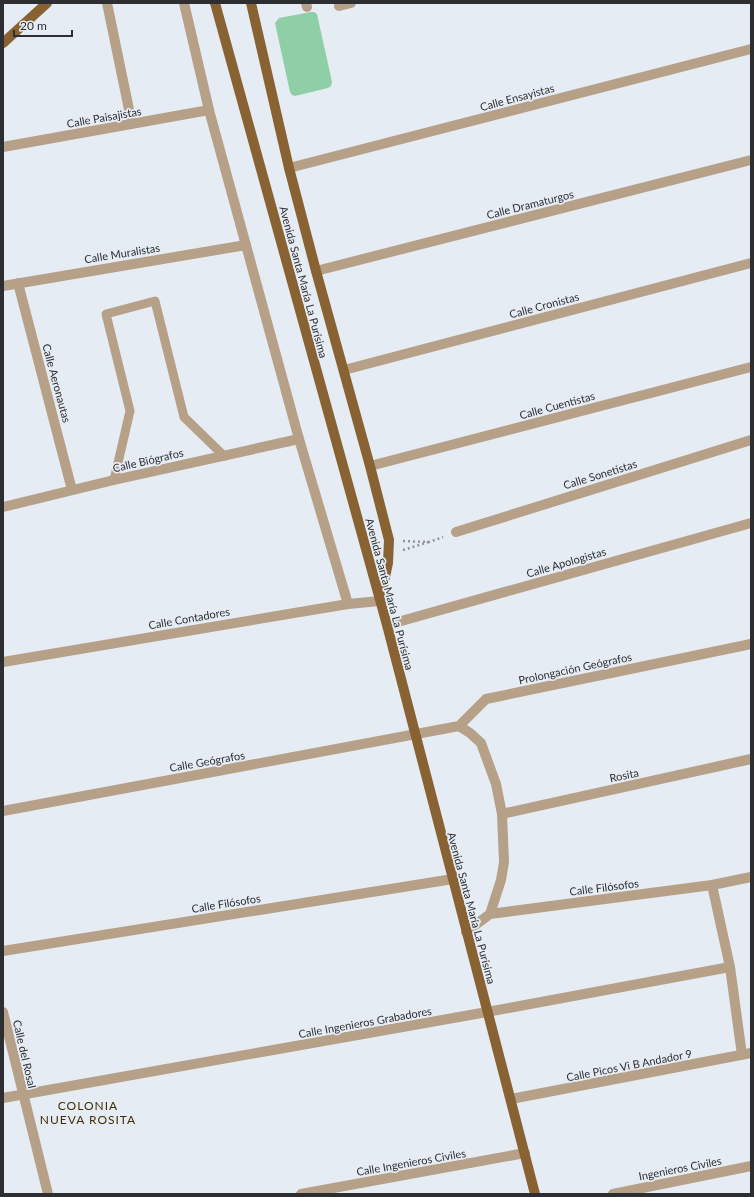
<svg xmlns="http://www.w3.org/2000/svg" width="754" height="1197" viewBox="0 0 754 1197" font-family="Lato,sans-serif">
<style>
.green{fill:#8ecfa7}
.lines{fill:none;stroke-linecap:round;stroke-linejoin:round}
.path{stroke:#909499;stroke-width:2.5;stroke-dasharray:2 3;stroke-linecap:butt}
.service{stroke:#b6a188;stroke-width:9}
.pedestrian{stroke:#b6a188;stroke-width:10}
.minor{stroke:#b6a188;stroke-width:10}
.primary{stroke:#886233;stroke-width:10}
.labels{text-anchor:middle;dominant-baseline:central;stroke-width:3.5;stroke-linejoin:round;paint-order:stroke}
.street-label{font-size:11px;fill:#2c2e31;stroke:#e6ecf3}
.neighbourhood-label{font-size:12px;letter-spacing:1px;fill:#402e05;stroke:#e6ecf3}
</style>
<rect width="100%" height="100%" fill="#e6ecf3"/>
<path class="green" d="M 311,12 L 314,12 L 317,14 L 332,82 L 331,86 L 328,88 L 295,96 L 292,95 L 290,92 L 275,23 L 279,18 Z"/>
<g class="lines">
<path class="path" d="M 403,541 L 429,542 L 443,537
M 403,550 L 429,542"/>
<path class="service" d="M 114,480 L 130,411 L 106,314 L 155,301 L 184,417 L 224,456"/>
<path class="pedestrian" d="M 184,3 L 209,110 L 299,439 L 348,604
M 502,814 L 751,759"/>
<path class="minor" d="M 107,3 L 132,124
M 306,3 L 307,7
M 339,6 L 351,3
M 3,147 L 209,110
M 289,168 L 751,49
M 316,271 L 751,160
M 18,283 L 72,490
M 3,286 L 246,245
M 344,370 L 751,263
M 370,466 L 751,367
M 3,507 L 114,480 L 299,439
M 456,532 L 751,440
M 387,625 L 751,523
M 3,662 L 348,604 L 380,601
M 459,726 L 470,733 L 481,743 L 496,784 L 502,814 L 504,862 L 501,880 L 490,914
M 3,811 L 459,726 L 486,699 L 751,644
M 712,885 L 730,967 L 742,1055
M 466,932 L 490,914 L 712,885 L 751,877
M 3,951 L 453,879
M 3,1012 L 48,1194
M 3,1098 L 487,1012 L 730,967
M 511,1099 L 751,1053
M 301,1194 L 525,1153
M 613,1194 L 751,1166"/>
<path class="primary" d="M 215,3 L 387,625 L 535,1194
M 251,3 L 289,168 L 316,271 L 370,466 L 389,540 L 388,563 L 380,600
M 3,43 L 47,3"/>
</g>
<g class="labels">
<g class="street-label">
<text transform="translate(517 97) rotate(-15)">Calle Ensayistas</text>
<text transform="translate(104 117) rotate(-10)">Calle Paisajistas</text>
<text transform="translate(530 204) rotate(-14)">Calle Dramaturgos</text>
<text transform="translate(122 253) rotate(-9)">Calle Muralistas</text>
<text transform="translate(304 282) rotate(75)">Avenida Santa María La Purísima</text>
<text transform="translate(544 305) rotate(-15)">Calle Cronistas</text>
<text transform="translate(57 383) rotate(75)">Calle Aeronautas</text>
<text transform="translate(557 405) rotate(-15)">Calle Cuentistas</text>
<text transform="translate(148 460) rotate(-13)">Calle Biógrafos</text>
<text transform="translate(600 474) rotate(-17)">Calle Sonetistas</text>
<text transform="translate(566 562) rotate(-16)">Calle Apologistas</text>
<text transform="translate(390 594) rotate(75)">Avenida Santa María La Purísima</text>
<text transform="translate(189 618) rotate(-10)">Calle Contadores</text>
<text transform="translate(575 668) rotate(-12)">Prolongación Geógrafos</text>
<text transform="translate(207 761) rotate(-10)">Calle Geógrafos</text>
<text transform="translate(624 775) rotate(-12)">Rosita</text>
<text transform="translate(604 887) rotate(-7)">Calle Filósofos</text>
<text transform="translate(226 903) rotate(-9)">Calle Filósofos</text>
<text transform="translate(472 908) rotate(75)">Avenida Santa María La Purísima</text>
<text transform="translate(365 1022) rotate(-10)">Calle Ingenieros Grabadores</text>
<text transform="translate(25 1054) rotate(77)">Calle del Rosal</text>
<text transform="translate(629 1065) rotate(-11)">Calle Picos Vi B Andador 9</text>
<text transform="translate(411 1162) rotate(-10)">Calle Ingenieros Civiles</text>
<text transform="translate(680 1168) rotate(-11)">Ingenieros Civiles</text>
</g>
<g class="neighbourhood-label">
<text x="88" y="1105">COLONIA<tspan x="88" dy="14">NUEVA ROSITA</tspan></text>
</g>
</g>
<rect width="754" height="1197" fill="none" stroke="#2c2e31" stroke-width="8"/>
<path d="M14 30v6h58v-6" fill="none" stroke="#2c2e31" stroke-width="2"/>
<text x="20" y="30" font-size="12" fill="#2c2e31" stroke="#e6ecf3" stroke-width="3" paint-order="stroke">20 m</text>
</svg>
